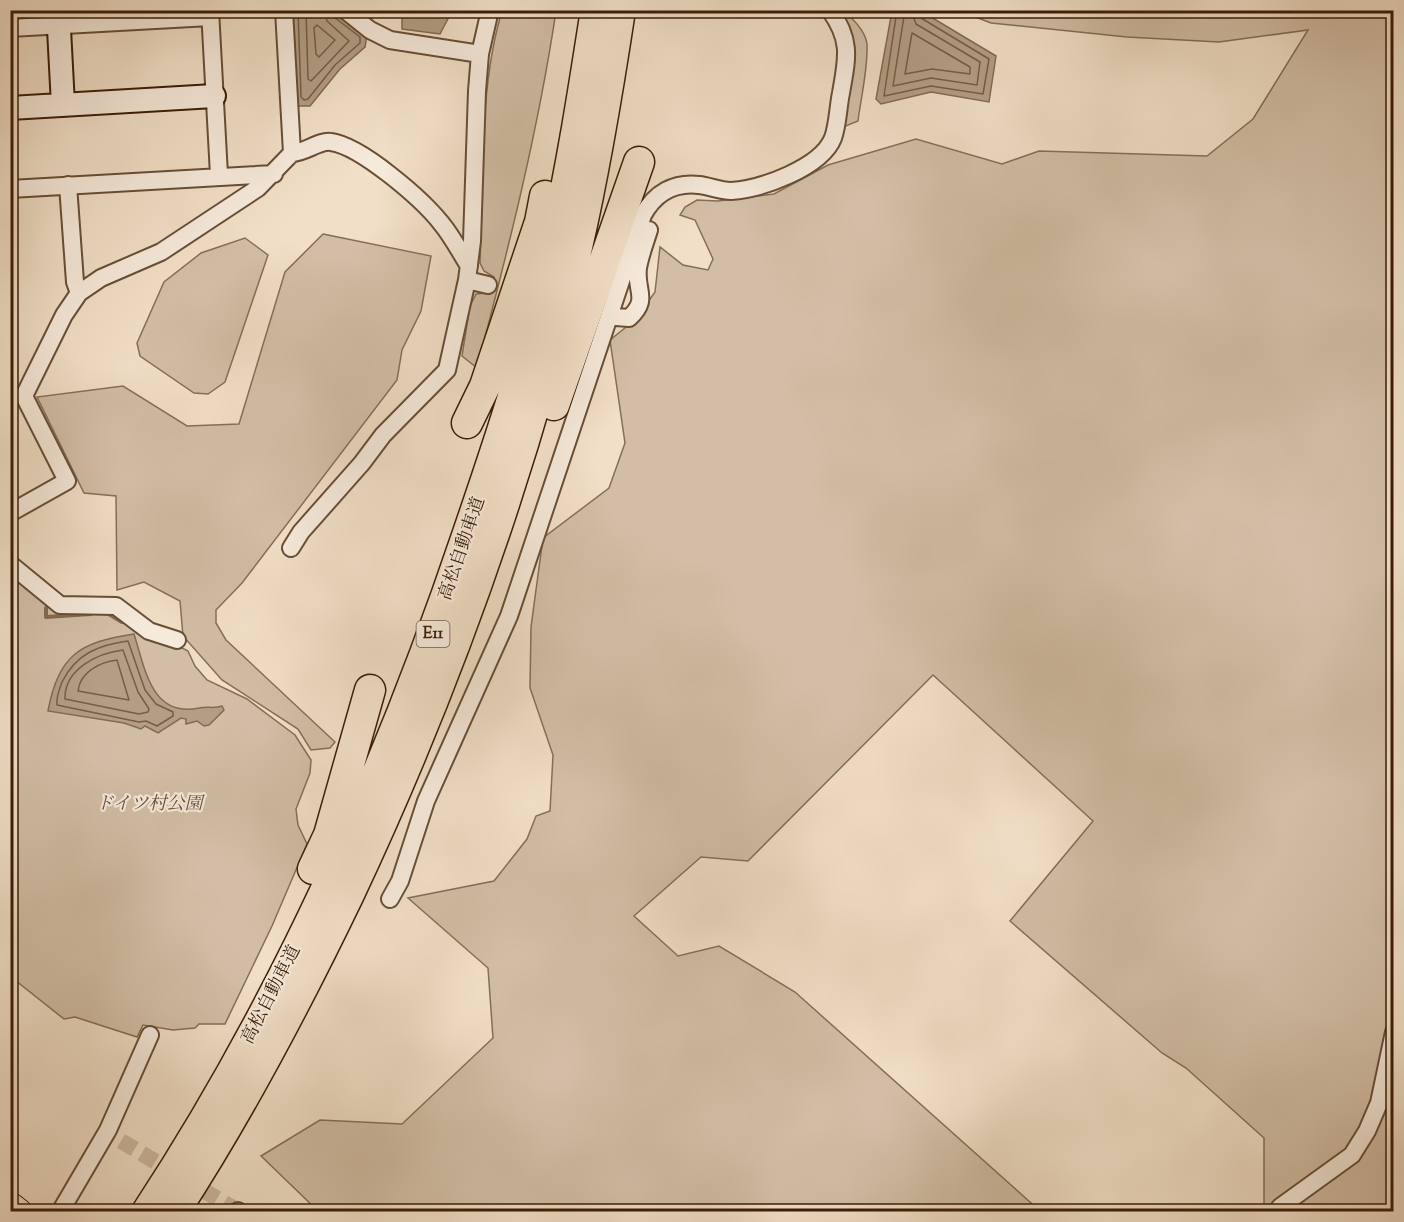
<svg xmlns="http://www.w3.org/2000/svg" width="1404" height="1222" viewBox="0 0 1404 1222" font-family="'Sorts Mill Goudy','Noto Serif JP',serif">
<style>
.green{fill:#d2bea6;stroke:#866e56;stroke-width:1.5}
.water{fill:#b39d85;stroke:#836a52;stroke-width:1.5}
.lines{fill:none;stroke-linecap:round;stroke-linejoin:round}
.shore{stroke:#775d46;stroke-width:1.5}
.stream{stroke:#836a52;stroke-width:4}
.street-tunnel{stroke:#cdb8a0;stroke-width:16;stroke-dasharray:16 8;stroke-linecap:butt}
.street-casing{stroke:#684e36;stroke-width:20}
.secondary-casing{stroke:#3b1d06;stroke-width:26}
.primary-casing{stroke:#3b1d06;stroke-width:28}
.highway-casing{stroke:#3b1d06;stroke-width:33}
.street{stroke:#f6eadb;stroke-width:16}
.secondary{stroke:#f6eadb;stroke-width:22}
.primary{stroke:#f1dfc7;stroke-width:26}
.highway{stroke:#f1dfc7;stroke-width:30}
.labels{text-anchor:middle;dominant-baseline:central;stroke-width:4.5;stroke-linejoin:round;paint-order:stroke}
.shield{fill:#f6eadb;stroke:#735a46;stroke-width:1.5}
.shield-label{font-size:16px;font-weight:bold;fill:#3b1d06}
.street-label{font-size:18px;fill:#3b1d06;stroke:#f6eadb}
.park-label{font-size:18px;font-style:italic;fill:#684d36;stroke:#f6eadb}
</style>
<rect width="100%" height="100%" fill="#f1dfc7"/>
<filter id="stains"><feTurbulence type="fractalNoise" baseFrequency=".00333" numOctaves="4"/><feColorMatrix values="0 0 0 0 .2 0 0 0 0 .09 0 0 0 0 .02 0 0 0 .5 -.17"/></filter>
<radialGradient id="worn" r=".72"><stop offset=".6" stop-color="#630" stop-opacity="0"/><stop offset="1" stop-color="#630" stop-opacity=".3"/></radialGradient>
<path class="green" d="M 502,11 L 556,11 C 538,132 508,250 477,368 L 462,356 L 470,306 L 476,294 L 488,293 L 494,277 L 484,271 L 480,263 C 483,183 479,86 502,11 Z
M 837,11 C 850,11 866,33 867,44 C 868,69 861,97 858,121 L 841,128 Z
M 960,11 L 1393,11 L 1393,1211 L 1264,1211 L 1264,1138 L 1186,1068 L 1162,1053 L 1010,921 L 1093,821 L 933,675 L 748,861 L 701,857 L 634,916 L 678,956 L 719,946 L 795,992 L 1040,1211 L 318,1211 L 261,1156 L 320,1120 L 402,1124 L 493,1038 L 488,968 L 408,898 L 494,881 L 527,839 L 536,816 L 550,811 L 553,755 L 530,688 L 531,627 L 543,538 L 609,488 L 625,443 L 610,340 L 636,319 L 655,292 L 660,247 L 683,265 L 708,270 L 713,259 L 695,220 L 680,215 L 685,207 L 697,200 L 718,201 L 774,194 L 828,165 L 916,139 L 1002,164 L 1039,151 L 1207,156 L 1253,119 L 1308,30 L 1219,42 L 1127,37 L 991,23 Z
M 323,234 L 431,256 L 421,311 L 402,350 L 397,380 L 242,583 L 216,610 L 216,623 L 226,640 L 335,742 L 330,748 L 311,750 L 298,729 L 222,680 L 183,636 L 180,601 L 144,582 L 117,590 L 116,496 L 84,493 L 37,397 L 123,386 L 187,426 L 239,424 L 285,272 Z
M 245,238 L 268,255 L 225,382 L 208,394 L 194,393 L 140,356 L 137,343 L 164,282 L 201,253 Z
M 10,572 L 54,608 L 112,611 L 188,651 L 195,666 L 207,680 L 247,699 L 295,735 L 311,760 L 310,773 L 296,809 L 298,825 L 307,844 L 272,926 L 225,1024 L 199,1024 L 195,1028 L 173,1030 L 143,1025 L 137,1037 L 75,1017 L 64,1019 L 11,977 Z"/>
<path class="water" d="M 293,11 L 335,11 L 367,35 L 365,47 L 340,69 L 310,106 L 295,106 Z
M 402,11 L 402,10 L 452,11 L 440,34 L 402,29 Z
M 892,11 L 921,11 L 996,56 L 989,102 L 931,92 L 881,104 L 876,99 Z
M 134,634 C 145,668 151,718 199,708 C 207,706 214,709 222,706 L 224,710 L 209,725 L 204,726 L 197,721 L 186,724 L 186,719 L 181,718 L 158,733 L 145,726 L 141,729 L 124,723 L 48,711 C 58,655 80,642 134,634 Z"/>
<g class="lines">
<path class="shore" d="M 298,10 L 301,97 L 304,100 L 308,99 L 335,65 L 360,43 L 360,37 L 334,17 L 332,10
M 306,10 L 308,79 L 311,81 L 349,41 L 327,21 L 324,10
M 897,10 L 884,96 L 931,86 L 983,94 L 989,59 L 921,18 L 918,10
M 905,10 L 893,86 L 931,78 L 977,85 L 980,62 L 916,24 L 911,10
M 317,25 L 335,40 L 319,57 L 316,54 L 314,28 Z
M 912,33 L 970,67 L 970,74 L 932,69 L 905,74 Z
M 128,641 L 145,690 L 156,704 L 173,712 L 173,716 L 157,726 L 146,721 L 139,722 L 57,705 C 56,697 59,690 62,682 C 76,654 98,645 128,641 Z
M 123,650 L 138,692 L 149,709 L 148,712 L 139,714 L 65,699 C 64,669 98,653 123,650 Z
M 117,660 L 129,700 L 78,691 C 80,672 100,662 117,660 Z"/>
<path class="stream" d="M 46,608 L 46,617 L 91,614
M 107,613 L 122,622"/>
<path class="street-tunnel" d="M 121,1141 L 238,1211"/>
<defs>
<path id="street" d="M 210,10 L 219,175
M 345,10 L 370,30 L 390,40 L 480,54
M 10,28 L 210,17
M 292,153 C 305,153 319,140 331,142 C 361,146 422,199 441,223 C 452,236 460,252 469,266
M 10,189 L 274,174
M 467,280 L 488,285
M 79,293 L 101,278 L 161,252 L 258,188 L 292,153 L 284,10
M 616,317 L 629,318 C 650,299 635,291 638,268 C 640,256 645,243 649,230
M 10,513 L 67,481 L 24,396 L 64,315 L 79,293 L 75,282 L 68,185
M 291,548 L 301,532 L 362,463 L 383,435 L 447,370 L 467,280 L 472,241 L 477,91 L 480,54 L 490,10
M 10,564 L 60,605 L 116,606 L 149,631 L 177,640
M 390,899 L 400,881 L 426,801 L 509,616 L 643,215 C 655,193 674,182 699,185 C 709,186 720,191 731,191 C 761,189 821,168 833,138 C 838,124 838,107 841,93 C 847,58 852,41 830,10
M 1280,1207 L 1352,1155 L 1367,1131 L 1379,1103 L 1394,1032
M 238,1211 L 238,1212
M 60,1212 L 108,1130 L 150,1035"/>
<path id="secondary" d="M 58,10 L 63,105
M 10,108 L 214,96"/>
<path id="primary" d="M 10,1205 L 19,1212"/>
<path id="highway" d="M 554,405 L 639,162
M 467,423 L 485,386 L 540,222 L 545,196
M 313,869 L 329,835 L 370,690
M 147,1212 C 285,1002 388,770 468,533 C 501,437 533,340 555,241 C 572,165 584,87 596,10
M 174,1212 C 240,1111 297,1002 349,894 C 447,686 523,470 577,247 C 595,169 608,89 620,10"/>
</defs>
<use href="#street" class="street-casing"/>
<use href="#secondary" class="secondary-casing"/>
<use href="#primary" class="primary-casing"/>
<use href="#highway" class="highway-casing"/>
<use href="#street" class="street"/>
<use href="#secondary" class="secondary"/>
<use href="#primary" class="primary"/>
<use href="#highway" class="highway"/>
</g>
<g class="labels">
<rect class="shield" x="416.5" y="621" width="33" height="26" rx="4.5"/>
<g class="shield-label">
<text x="433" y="634">E11</text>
</g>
<g class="street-label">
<text transform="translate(463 549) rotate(-71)">高松自動車道</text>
<text transform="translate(272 995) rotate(-63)">高松自動車道</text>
</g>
<g class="park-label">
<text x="149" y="805">ドイツ村公園</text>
</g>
</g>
<rect width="1404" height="1222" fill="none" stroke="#f1dfc7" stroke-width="36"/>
<rect x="12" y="12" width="1380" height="1198" fill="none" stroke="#3b1d06" stroke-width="3"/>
<rect x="18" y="18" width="1368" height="1186" fill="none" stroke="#3b1d06" stroke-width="1.5"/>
<rect width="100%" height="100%" filter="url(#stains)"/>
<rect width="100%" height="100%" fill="url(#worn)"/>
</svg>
